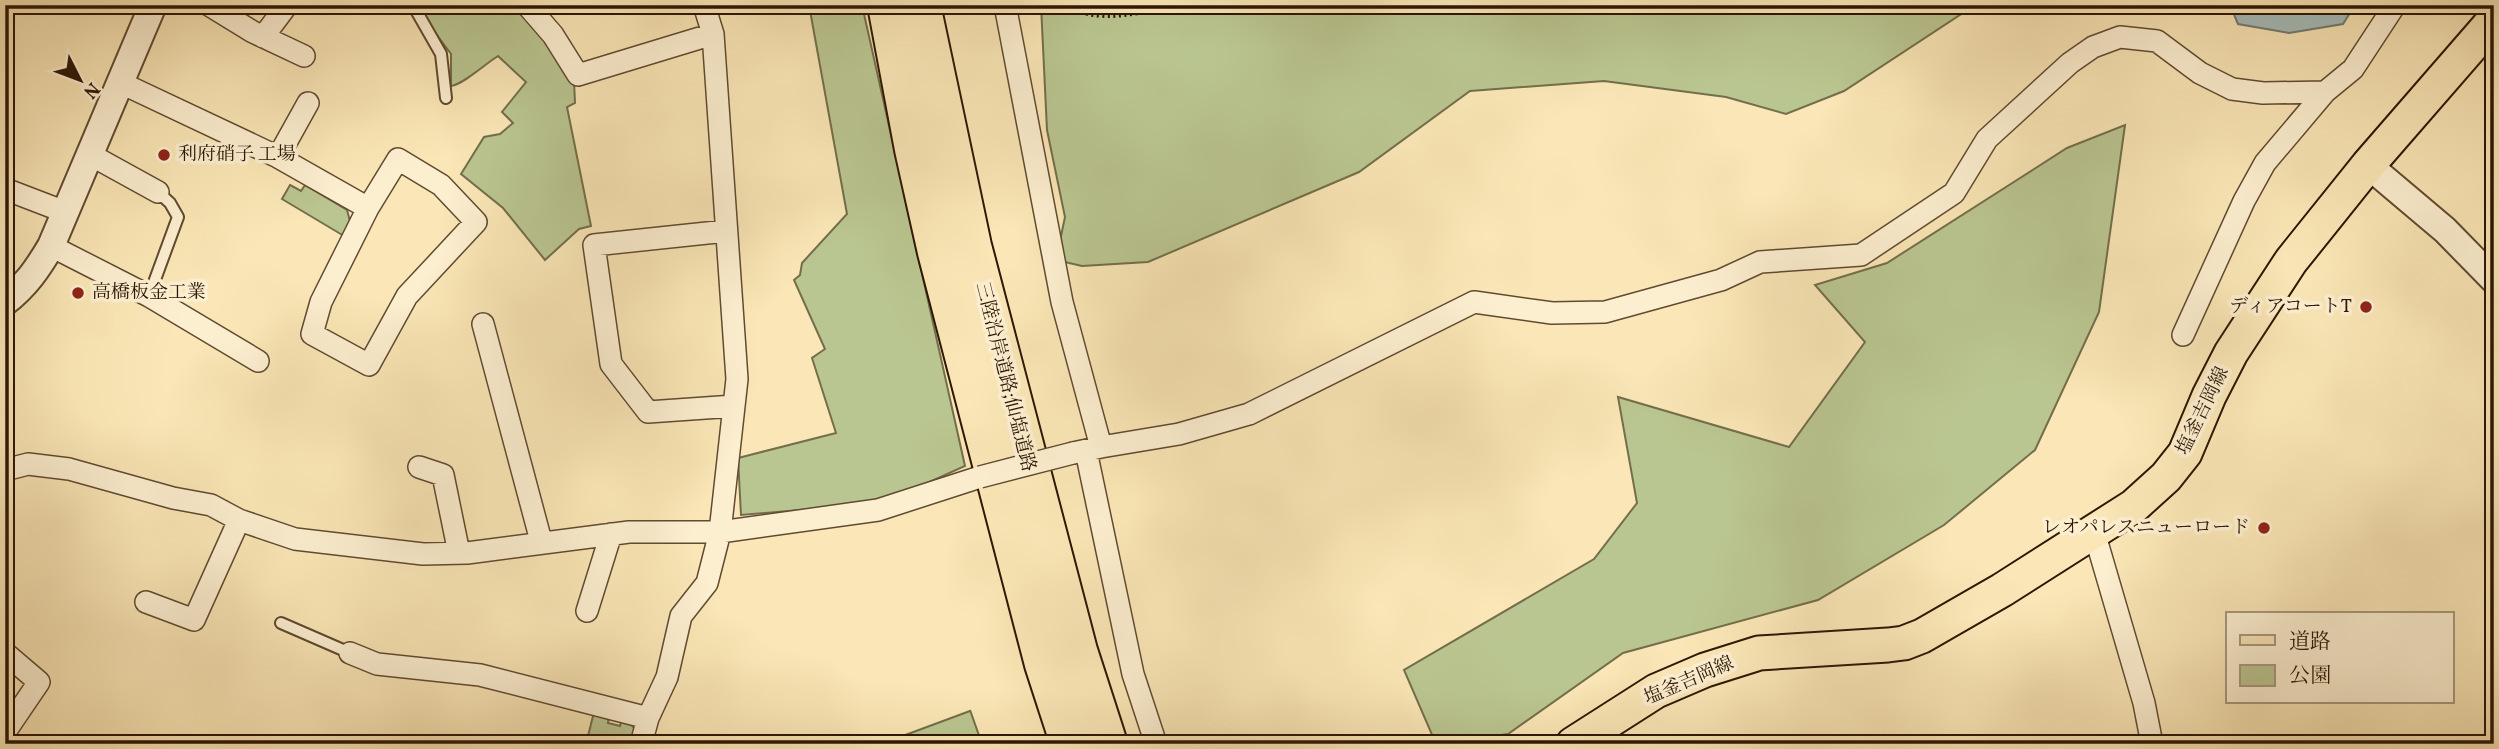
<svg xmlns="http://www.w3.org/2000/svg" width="2499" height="749" viewBox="0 0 2499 749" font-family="Vollkorn,'Noto Serif JP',serif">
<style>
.green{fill:#bac691;stroke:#736e4b;stroke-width:2}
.water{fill:#a5bcba;stroke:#757a72;stroke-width:2}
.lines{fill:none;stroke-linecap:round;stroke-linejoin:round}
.service-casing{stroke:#604a31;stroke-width:14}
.minor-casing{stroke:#604a31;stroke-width:24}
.tertiary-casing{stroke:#604a31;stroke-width:30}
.primary-casing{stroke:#2c1605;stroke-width:37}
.motorway-casing{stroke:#2c1605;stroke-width:42}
.path{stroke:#2c1605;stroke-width:3.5;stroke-dasharray:2 3.5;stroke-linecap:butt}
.service{stroke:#fcefd0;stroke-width:10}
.minor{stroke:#fcefd0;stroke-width:21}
.tertiary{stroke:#fcefd0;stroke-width:26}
.primary{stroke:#fae6b6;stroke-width:33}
.motorway{stroke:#fae6b6;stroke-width:38}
.minor-bridge-casing{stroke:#604a31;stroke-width:24;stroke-linecap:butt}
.minor-bridge{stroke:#fcefd0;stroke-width:21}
.poi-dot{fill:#8f2418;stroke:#fcefd0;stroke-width:2.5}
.labels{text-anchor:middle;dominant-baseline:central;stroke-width:7;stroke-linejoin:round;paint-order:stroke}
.poi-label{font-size:19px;fill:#2c1605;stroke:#fcefd0;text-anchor:start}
.street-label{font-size:19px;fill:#2c1605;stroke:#fcefd0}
</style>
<rect width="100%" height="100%" fill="#fae6b6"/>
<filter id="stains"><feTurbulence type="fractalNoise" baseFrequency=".00286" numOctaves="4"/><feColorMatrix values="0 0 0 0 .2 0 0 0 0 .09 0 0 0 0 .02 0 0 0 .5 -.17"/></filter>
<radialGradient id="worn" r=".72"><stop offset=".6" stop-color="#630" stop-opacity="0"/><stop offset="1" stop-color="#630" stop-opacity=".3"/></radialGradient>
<path class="green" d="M 421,5 L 516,5 L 543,34 L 574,81 L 575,103 L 567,107 L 591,226 L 579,229 L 545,260 L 503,208 L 461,174 L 484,137 L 500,134 L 513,123 L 502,112 L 526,82 L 498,56 C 485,64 464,84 451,86 L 451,54 L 419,11 Z
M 809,5 L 862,5 L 965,466 L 883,503 L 741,515 L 738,458 L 836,433 L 812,358 L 825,349 L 794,280 L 800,275 L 802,263 L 847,214 Z
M 1041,5 L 1975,5 L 1844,91 L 1786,114 L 1726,97 L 1604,81 L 1470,91 L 1359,172 L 1148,262 L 1082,266 L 1056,260 L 1065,217 L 1047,130 Z
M 2125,125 L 2099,312 L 2035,450 L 1944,525 L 1818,600 L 1623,653 L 1508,734 L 1436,744 L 1404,670 L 1594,559 L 1637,503 L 1618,397 L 1789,447 L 1865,342 L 1815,285 L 1887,263 L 2067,148 Z
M 290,185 L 301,191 L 305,185 L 347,210 L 351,225 L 344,236 L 282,199 Z
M 970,710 L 982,744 L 881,744 L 970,711 Z
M 594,712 L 609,716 L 608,723 L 620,726 L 622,719 L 627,720 L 636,730 L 634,744 L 586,744 Z"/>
<path class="water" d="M 2230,5 L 2355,5 L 2343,24 L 2289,33 L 2238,24 Z"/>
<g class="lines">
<defs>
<path id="service" d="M 413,5 L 441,54 L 446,98
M 149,296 L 178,217 L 170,203 L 158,192
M 281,623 L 350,653"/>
<path id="minor" d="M 209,5 L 253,32 L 304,56
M 527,5 L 553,35 L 578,75 L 713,34
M 1005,5 L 1062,302 L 1101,447
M 263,37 L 287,5
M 119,82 L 278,157 L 368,208 L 398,159 L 441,185 L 476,222 L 407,296 L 369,365 L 312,334 L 321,302 L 368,208
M 89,154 L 158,192
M 278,157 L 308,103
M 5,189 L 65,212
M 726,231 L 594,245 L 611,364 L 648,412 L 734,406
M 51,246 L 149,296 L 258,361
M 483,324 L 541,541
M 2183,335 L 2244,201 L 2265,163 L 2325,92 L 2353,69 L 2395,5
M 1086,451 L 1133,674 L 1156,744
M 1073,453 L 1101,447 L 1179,434 L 1249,414 L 1474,302 L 1552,313 L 1605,312 L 1721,280 L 1760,262 L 1861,255 L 1954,193 L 1987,139 L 2070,63 L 2093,47 L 2120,37 L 2157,41 L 2200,73 L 2232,89 L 2263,93 L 2325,92
M 419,467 L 443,475 L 459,553
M 5,470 L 28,464 L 69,469 L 173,498 L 211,505 L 239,520 L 295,539 L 423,554 L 467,553 L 629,532 L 720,532 L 878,510 L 980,477
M 2094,532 L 2144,703 L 2152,744
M 146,602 L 194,620 L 239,520
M 587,611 L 611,534
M 5,653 L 39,682 L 5,732
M 350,653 L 377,664 L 480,675 L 648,718 L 667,677 L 681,616 L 707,583 L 720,532 L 737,379 L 713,34 L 704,5
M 641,744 L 648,718"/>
<path id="tertiary" d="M 2368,165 L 2445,230 L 2494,280
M 5,302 C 26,286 38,268 51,246 L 153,5"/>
<path id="primary" d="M 1573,744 L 1656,691 L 1705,670 L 1759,653 L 1888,645 L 1904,643 L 1922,636 L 2002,590 L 2134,506 L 2166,477 L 2185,453 L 2209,396 L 2231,353 L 2291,261 L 2368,165 L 2494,20"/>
<path id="motorway" d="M 887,5 L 914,149 L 937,252 L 1044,664 L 1070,744
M 921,5 L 972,246 L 1078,651 L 1108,744"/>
</defs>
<use href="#service" class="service-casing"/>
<use href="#minor" class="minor-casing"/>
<use href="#tertiary" class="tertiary-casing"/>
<use href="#primary" class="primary-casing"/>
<use href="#motorway" class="motorway-casing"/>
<path class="path" d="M 1066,5 C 1094,25 1141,14 1173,5
M 1345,5 L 1398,12 L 1460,5"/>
<use href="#service" class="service"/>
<use href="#minor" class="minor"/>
<use href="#tertiary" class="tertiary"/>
<use href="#primary" class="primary"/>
<use href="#motorway" class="motorway"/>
<defs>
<path id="minor-bridge" d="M 980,477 L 1073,453"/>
</defs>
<use href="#minor-bridge" class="minor-bridge-casing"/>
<use href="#minor-bridge" class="minor-bridge"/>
</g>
<g class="poi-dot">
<circle cx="164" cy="155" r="7"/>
<circle cx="78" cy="293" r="7"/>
<circle cx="2366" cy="307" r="7"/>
<circle cx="2264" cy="528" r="7"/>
</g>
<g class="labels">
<g class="poi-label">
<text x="178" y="155">利府硝子 工場</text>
<text x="92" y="293">高橋板金工業</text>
<text x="2352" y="307" text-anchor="end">ディアコートT</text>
<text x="2250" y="528" text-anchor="end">レオパレスニューロード</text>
</g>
<g class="street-label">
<text transform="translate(1005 377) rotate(76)">三陸沿岸道路;仙塩道路</text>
<text transform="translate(2203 411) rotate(-64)">塩釜吉岡線</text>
<text transform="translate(1689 681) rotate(-23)">塩釜吉岡線</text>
</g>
</g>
<rect width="2499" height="749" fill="none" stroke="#fae6b6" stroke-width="28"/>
<rect x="7" y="7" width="2485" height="735" fill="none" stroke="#2c1605" stroke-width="3.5"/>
<rect x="14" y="14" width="2471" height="721" fill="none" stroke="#2c1605" stroke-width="2"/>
<rect x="2226" y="612" width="228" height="91" fill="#fcefd0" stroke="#a9987f" stroke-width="2"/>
<rect x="2240" y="635" width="35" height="10" fill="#fae6b6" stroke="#a9987f" stroke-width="2"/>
<text x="2289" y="648" font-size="21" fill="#2c1605">道路</text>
<rect x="2240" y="665" width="35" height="21" fill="#bac691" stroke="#a9987f" stroke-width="2"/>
<text x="2289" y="682" font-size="21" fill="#2c1605">公園</text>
<g transform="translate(80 80) rotate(132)" stroke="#fcefd0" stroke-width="5" paint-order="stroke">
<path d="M0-5L12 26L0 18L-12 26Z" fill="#2c1605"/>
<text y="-10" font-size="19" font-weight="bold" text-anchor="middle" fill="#2c1605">N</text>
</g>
<rect width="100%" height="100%" filter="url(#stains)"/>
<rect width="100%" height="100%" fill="url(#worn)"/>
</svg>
